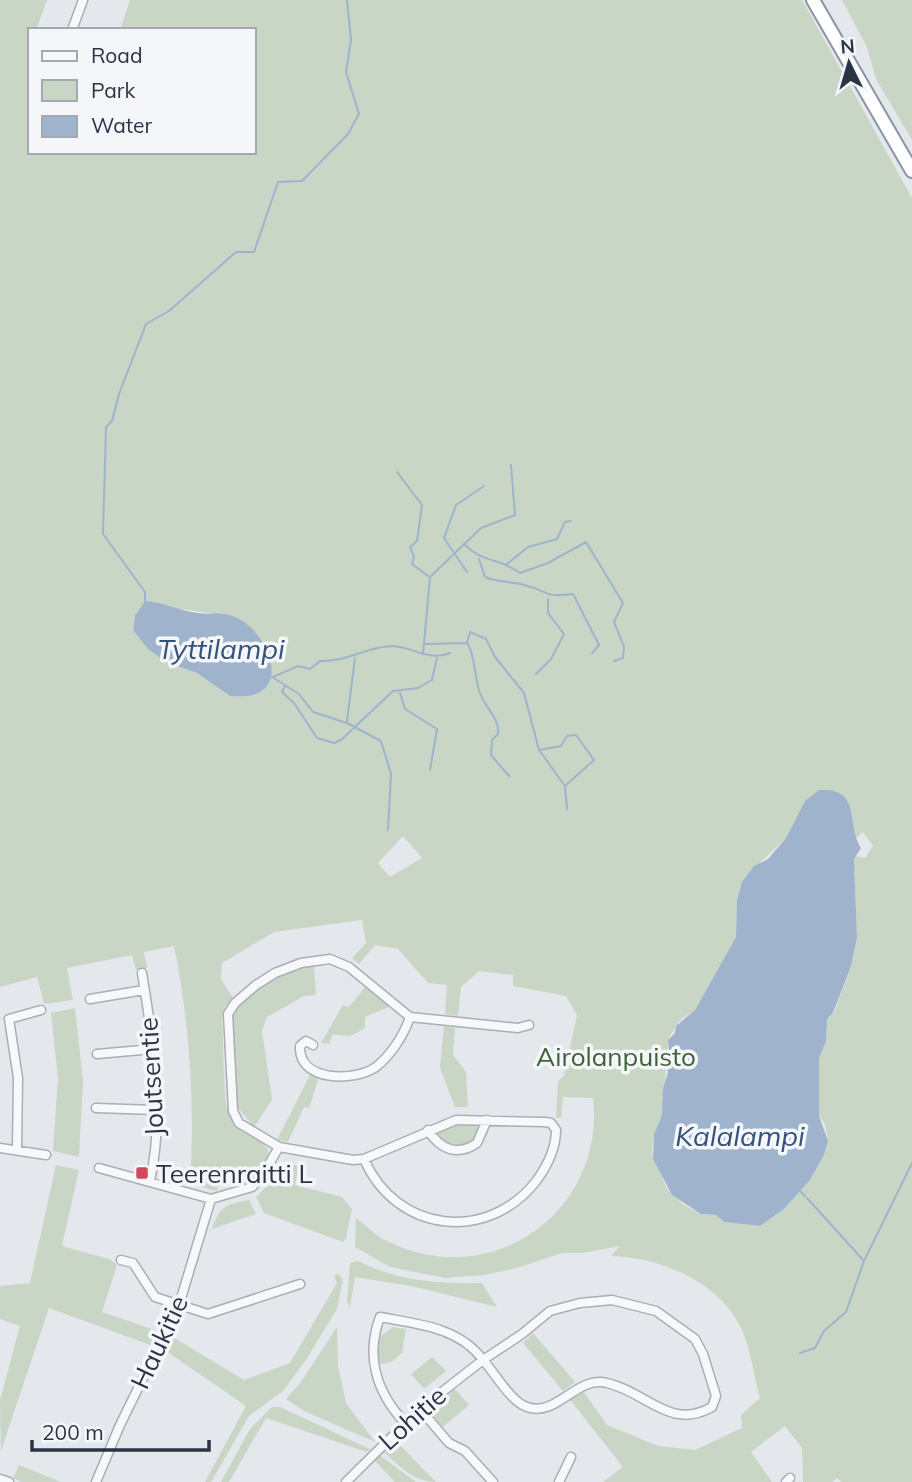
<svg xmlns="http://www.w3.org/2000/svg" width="912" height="1482" viewBox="0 0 912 1482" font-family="Mulish,sans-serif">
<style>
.green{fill:#c9d6c5;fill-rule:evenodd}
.water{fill:#9fb4cc}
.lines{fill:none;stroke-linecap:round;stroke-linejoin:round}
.stream{stroke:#9fb4cc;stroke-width:2}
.minor-casing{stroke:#a9aeb7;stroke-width:11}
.highway-casing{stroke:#8b94a3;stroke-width:16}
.minor{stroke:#f7f8fa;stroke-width:8}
.highway{stroke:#fff;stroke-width:12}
.poi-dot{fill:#d1495b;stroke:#f4f6f9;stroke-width:2.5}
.labels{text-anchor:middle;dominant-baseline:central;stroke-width:7;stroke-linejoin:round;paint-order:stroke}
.park-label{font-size:26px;fill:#3f6138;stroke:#f4f6f9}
.street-label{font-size:26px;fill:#2b3445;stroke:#f4f6f9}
.poi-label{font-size:26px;fill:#2b3445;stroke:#f4f6f9;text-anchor:start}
.water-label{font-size:28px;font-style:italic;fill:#34527a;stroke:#f4f6f9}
</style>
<rect width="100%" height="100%" fill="#e4e7ec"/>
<path class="green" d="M 0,0 L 47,0 L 36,30 L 30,30 L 30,152 L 254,152 L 254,30 L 120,30 L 130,0 L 802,0 L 805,5 L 912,198 L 912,1482 L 841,1482 L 837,1478 L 832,1482 L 803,1482 L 802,1448 L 785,1426 L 751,1452 L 772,1482 L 603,1482 L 623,1467 L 568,1397 L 584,1392 L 607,1425 L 658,1446 L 695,1450 L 742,1428 L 741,1415 L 760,1398 C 754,1377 751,1351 742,1330 C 719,1281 662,1258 611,1256 L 620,1246 L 583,1253 L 562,1253 L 517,1268 L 484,1275 L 445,1278 L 390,1267 L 355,1247 L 356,1218 C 364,1224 372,1232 381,1238 C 486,1296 606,1215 593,1098 L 563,1097 L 561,1118 L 556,1118 L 558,1081 L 564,1076 L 577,1015 L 566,996 L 513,986 L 513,975 L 479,971 L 461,987 L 458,1016 L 445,1014 L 447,985 L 428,983 L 398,949 L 375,945 L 359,964 L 352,958 L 366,943 L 362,920 L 274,932 L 222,963 L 221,979 L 233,998 L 225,1007 L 222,1019 L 225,1098 C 229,1135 264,1133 269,1154 L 257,1173 L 245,1185 L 241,1184 L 242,1173 L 224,1170 L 219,1175 L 217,1191 L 190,1184 C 195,1103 190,1026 174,946 L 144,952 L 147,968 L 136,970 L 132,955 L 67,968 L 73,1000 L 44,1004 L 37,977 L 0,987 ZM 168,607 L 236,617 L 252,631 L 268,653 L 241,697 L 227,695 L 217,684 L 197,673 L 166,662 L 133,630 L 135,616 ZM 805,801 L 853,827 L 855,839 L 863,832 L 873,846 L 865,858 L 855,856 L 854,859 L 857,938 L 851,966 L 834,1013 L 827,1019 L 826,1042 L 819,1058 L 819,1116 L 825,1124 L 828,1141 L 824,1155 L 810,1180 L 784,1209 L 760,1226 L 724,1222 L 716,1215 L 701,1214 L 684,1205 L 667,1189 L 652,1153 L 654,1134 L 662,1115 L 669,1037 L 681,1019 L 695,1010 L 736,937 L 737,906 L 748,874 L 786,838 ZM 403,836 L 422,858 L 390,877 L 378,863 Z
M 842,0 L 912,0 L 912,140 L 876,79 L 867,47 Z
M 314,965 L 316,995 L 304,996 L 267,1017 L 262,1031 L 272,1100 L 254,1127 L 236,1106 L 232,1014 C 245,990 288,969 314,965 Z
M 366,986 L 391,1006 L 365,1017 L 365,1027 C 354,1037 347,1037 333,1034 L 329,1044 L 321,1043 L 343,1005 L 349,1007 Z
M 75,1008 L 83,1081 L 79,1157 L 53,1151 L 58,1078 L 51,1013 Z
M 444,1026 L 455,1028 L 453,1055 L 466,1072 L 468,1107 L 455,1107 L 440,1068 Z
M 311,1073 L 319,1077 L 309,1108 L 304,1107 L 288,1142 L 277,1140 Z
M 463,1124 L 481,1127 C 475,1143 466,1147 450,1147 L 437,1137 L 436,1131 Z
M 290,1164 L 299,1166 L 295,1185 L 342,1197 L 352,1209 L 346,1238 L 343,1242 L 264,1213 L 256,1197 Z
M 56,1165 L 79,1170 L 62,1246 L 109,1259 L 117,1265 L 102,1312 L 160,1332 L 153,1346 L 49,1308 L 1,1451 L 0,1400 L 20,1326 L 0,1319 L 0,1286 L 30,1283 Z
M 249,1200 L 256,1214 L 212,1229 C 219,1206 227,1204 249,1200 Z
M 358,1261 C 398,1281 437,1284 482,1283 L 497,1307 L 411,1286 L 355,1277 L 350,1307 L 347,1302 L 350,1263 Z
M 338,1274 L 343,1279 L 337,1309 L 306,1360 L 283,1391 L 249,1416 L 211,1482 L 205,1482 L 246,1406 L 166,1351 L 173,1337 L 244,1380 L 290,1363 L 337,1283 L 334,1276 Z
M 337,1327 L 338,1366 L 346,1403 L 375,1442 L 304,1411 L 286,1399 L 301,1382 Z
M 393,1327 L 406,1329 L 402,1353 L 391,1362 L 377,1365 L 378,1338 Z
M 533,1333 L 575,1382 L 563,1391 L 523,1343 Z
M 432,1357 L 446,1371 L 424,1389 L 411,1374 Z
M 453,1387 L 469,1405 L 443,1427 L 430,1413 L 430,1406 Z
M 272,1407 L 280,1407 L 370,1449 L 367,1452 L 266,1418 L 229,1482 L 221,1482 L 250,1429 Z
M 394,1439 L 434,1480 L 436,1482 C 413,1482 398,1465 382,1450 Z
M 378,1454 L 416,1482 L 395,1482 L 373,1459 Z
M 19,1465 L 61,1482 L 21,1482 L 13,1478 Z"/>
<path class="water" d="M 145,601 C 163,602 180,611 198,613 C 210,615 223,611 235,617 C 269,630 299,703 230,696 L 197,673 L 166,662 L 148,649 L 133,630 L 135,616 Z
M 819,790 C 863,788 845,822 861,848 L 854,859 L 857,938 L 851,966 L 833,1013 L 827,1019 L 826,1042 L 819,1058 L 819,1116 L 828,1141 L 824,1155 L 810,1180 L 784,1209 L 760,1226 L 724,1222 L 716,1215 L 701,1214 L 672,1195 L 653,1159 L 654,1134 L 662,1115 L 663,1089 L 668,1072 L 664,1054 L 669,1050 L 668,1040 L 675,1033 L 676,1026 L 695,1010 L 736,937 L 737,901 L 742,882 L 754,866 L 768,859 L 786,838 L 805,801 Z"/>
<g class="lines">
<path class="stream" d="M 397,472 L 422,505 L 417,541 L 410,547 L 414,557 L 412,564 L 428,576
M 464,544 C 484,564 498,557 520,573 L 548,563 L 586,542 L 623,603 L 614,622 L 624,647 L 623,658 L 614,661
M 479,559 L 485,577 C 500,583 510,581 524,585 C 550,591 541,598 573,594 L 599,645 L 592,653
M 507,564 L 528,547 L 557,539 L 565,522 L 571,521
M 467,572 L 444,538 L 456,505 L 484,486
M 145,601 L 145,592 L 103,534 L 106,427 L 112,421 L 119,394 L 146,324 L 169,311 L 236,252 L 254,252 L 278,182 L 302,181 L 348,134 L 359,114 L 346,72 L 351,40 L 347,0
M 424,644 L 467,643 L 470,632 L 486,639 L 495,657 L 524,693 L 539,750 L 565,786 L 567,809
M 468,644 C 476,660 474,676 480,693 C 485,708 500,718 498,734 L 492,740 L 491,755 L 509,776
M 423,654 L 430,577 L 481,528 L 515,515 L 511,465
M 536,674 L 551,659 L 564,634 L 548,613 L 548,599
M 272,677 L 299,694 L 313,712 L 347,723 L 381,741 L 391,774 L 388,830
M 273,677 L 298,666 L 310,669 L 320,661 C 347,662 366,647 391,646 C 413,646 428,662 450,653
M 285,686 L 282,692 L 294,703 L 317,738 L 334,743 L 341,740 L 393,691 L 418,688 L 432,680 L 437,658
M 400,693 L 405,709 L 437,729 L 430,770
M 347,721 L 355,658
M 539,750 L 561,746 L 567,736 L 576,735 L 594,760 L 566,785
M 800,1191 L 805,1196
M 865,1259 L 912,1163
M 800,1353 L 815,1348 L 824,1331 L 846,1312 L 864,1261 L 807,1198"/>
<defs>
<path id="minor" d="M 72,30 L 83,0
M 142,973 C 153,1040 165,1114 150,1181
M 90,999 L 144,990
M 313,1045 L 306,1041 L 300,1046 C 298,1082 354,1082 376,1067 C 391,1055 404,1035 410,1017
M 97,1054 L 153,1049
M 96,1108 L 156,1110
M 428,1130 C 440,1149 457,1157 477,1143 L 487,1120
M 279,1147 L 353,1160 L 364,1159 L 456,1120 L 545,1122 L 551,1123 L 556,1130 C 556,1148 547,1166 537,1180 C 488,1244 396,1233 364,1159
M 0,1148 L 46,1155
M 17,1149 L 18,1078 L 9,1019 L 41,1010
M 99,1168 L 211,1199 L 252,1187 L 262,1176 L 279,1147 L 239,1123 L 233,1111 L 228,1014 L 235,1003 L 256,985 L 275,973 L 301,963 L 330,959 L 349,967 L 410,1017 L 518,1028 L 529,1025
M 121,1260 L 133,1263 L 155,1297 L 208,1314 L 300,1284
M 612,1300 L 656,1311 L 695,1339 L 703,1354 L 716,1396 L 712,1407 C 670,1431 647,1392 607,1383 C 577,1375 556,1418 527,1407 C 510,1401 495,1373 483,1360 L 522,1334 L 550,1311 L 580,1303 Z
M 420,1409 L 449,1443 L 465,1451 L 493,1482
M 0,1479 L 9,1482
M 96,1482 L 120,1425 L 179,1305 L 211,1199
M 346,1482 L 420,1409 L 483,1360 C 459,1327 417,1324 380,1317 C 365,1357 377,1393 405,1423
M 559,1482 L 571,1457
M 786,1482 L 790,1478"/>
<path id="highway" d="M 813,0 L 912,171"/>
</defs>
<use href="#minor" class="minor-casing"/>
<use href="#highway" class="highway-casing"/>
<use href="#minor" class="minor"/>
<use href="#highway" class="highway"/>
</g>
<rect class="poi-dot" x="135" y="1166" width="14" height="14" rx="3.5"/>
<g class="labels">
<g class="park-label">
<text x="616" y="1056">Airolanpuisto</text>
</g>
<g class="street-label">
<text transform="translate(151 1077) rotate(-93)">Joutsentie</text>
<text transform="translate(159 1342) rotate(-65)">Haukitie</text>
<text transform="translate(412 1418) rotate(-42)">Lohitie</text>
</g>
<g class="poi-label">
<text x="156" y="1173">Teerenraitti L</text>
</g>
<g class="water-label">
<text x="221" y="648">Tyttilampi</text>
<text x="740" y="1135">Kalalampi</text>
</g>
</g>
<rect x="28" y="28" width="228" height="126" fill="#f4f6f9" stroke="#a4a8b1" stroke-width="2"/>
<rect x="42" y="51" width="35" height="10" fill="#f7f8fa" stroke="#a4a8b1" stroke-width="2"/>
<text x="91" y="63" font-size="21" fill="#2b3445">Road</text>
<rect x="42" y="80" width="35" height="21" fill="#c9d6c5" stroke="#a4a8b1" stroke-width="2"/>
<text x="91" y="98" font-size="21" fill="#2b3445">Park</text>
<rect x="42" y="116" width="35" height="21" fill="#9fb4cc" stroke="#a4a8b1" stroke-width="2"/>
<text x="91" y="133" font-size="21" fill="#2b3445">Water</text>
<g transform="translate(849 63) rotate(355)" stroke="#f4f6f9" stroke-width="5" paint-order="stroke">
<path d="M0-5L12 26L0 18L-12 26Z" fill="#2b3445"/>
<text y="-10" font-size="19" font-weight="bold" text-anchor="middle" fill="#2b3445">N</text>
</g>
<path d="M32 1440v10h177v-10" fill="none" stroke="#2b3445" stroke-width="3.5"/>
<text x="42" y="1440" font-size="21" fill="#2b3445" stroke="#f4f6f9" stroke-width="5" paint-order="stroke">200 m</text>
</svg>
